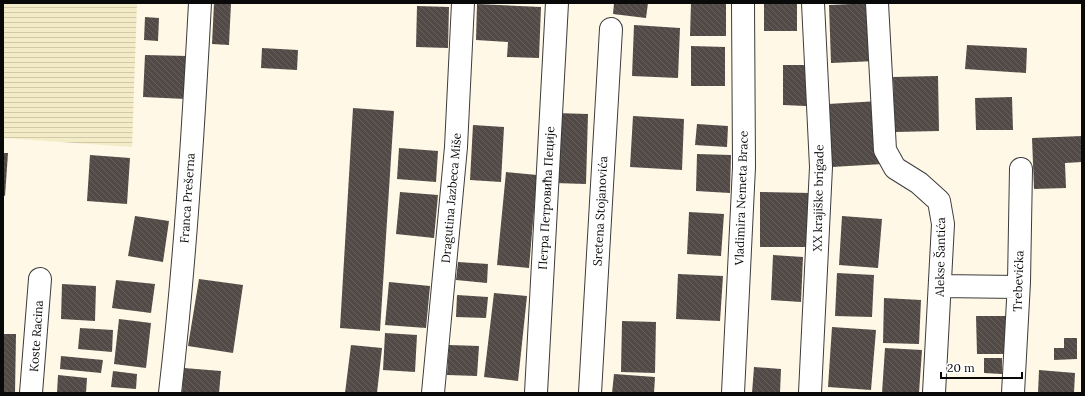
<svg xmlns="http://www.w3.org/2000/svg" width="1085" height="396" viewBox="0 0 1085 396" font-family="Lora,serif">
<style>
.farmland{fill:url(#farmland-rules)}
.building{fill:url(#building-back-hatch)}
.lines{fill:none;stroke-linecap:round;stroke-linejoin:round}
.street-casing{stroke:#3c3c3c;stroke-width:24}
.street{stroke:#fff;stroke-width:22}
.labels{text-anchor:middle;dominant-baseline:central;stroke-width:4;stroke-linejoin:round;paint-order:stroke}
.street-label{font-size:12px;fill:#090909;stroke:#fff}
</style>
<defs>
<pattern id="farmland-rules" width="6" height="5" patternUnits="userSpaceOnUse"><rect width="6" height="5" fill="#f4ecc7"/><path d="M0 2.5h6" fill="none" stroke="#d0c9aa"/></pattern>
<pattern id="building-back-hatch" width="6" height="6" patternUnits="userSpaceOnUse"><rect width="6" height="6" fill="#524a46"/><path d="M-1 5l2 2M0 0l6 6M5-1l2 2" fill="none" stroke="#665f5c"/></pattern>
</defs>
<rect width="100%" height="100%" fill="#fff8e6"/>
<path class="farmland" d="M 3,3 L 137,3 L 132,147 L 3,138 Z"/>
<path class="building" d="M 214,3 L 231,3 L 229,45 L 212,44 Z
M 614,3 L 648,3 L 646,18 L 613,14 Z
M 691,3 L 726,3 L 726,36 L 690,36 Z
M 764,3 L 797,3 L 797,31 L 764,31 Z
M 873,3 L 876,61 L 831,63 L 829,5 Z
M 477,4 L 541,7 L 539,58 L 507,57 L 508,42 L 476,40 Z
M 417,6 L 449,7 L 448,48 L 416,47 Z
M 145,17 L 159,18 L 158,41 L 144,40 Z
M 634,25 L 680,28 L 678,78 L 632,76 Z
M 967,45 L 1027,48 L 1026,73 L 965,69 Z
M 691,46 L 725,47 L 725,86 L 691,86 Z
M 262,48 L 298,50 L 297,70 L 261,68 Z
M 145,55 L 188,56 L 186,99 L 143,97 Z
M 783,65 L 806,65 L 806,106 L 783,105 Z
M 938,76 L 939,131 L 895,132 L 893,77 Z
M 1012,97 L 1013,130 L 976,130 L 975,98 Z
M 879,101 L 883,164 L 832,167 L 828,104 Z
M 353,108 L 394,111 L 380,331 L 340,328 Z
M 556,113 L 588,114 L 586,184 L 554,183 Z
M 633,116 L 684,119 L 682,170 L 630,167 Z
M 697,124 L 728,126 L 727,147 L 695,145 Z
M 473,125 L 504,127 L 501,182 L 470,180 Z
M 1082,136 L 1082,162 L 1065,163 L 1066,188 L 1034,189 L 1032,138 Z
M 399,148 L 438,151 L 436,182 L 397,179 Z
M 3,153 L 8,153 L 5,196 L 3,195 Z
M 697,154 L 731,155 L 730,193 L 696,191 Z
M 90,155 L 130,158 L 127,204 L 87,201 Z
M 506,172 L 537,175 L 529,268 L 497,265 Z
M 400,192 L 438,195 L 434,238 L 396,234 Z
M 760,192 L 811,193 L 812,247 L 760,247 Z
M 689,212 L 724,214 L 721,256 L 687,254 Z
M 135,216 L 169,221 L 163,262 L 128,256 Z
M 842,216 L 882,219 L 878,268 L 839,265 Z
M 773,255 L 803,257 L 801,302 L 771,300 Z
M 458,262 L 488,264 L 487,283 L 456,280 Z
M 837,273 L 874,275 L 872,317 L 835,316 Z
M 678,274 L 723,276 L 720,321 L 676,319 Z
M 199,279 L 243,285 L 233,353 L 188,346 Z
M 116,280 L 155,284 L 151,313 L 112,308 Z
M 389,282 L 430,286 L 426,328 L 385,325 Z
M 62,284 L 96,286 L 95,321 L 61,319 Z
M 494,293 L 527,296 L 518,381 L 484,377 Z
M 457,295 L 488,297 L 486,318 L 456,317 Z
M 884,298 L 921,300 L 919,344 L 883,343 Z
M 976,316 L 1006,316 L 1006,354 L 977,354 Z
M 119,319 L 151,323 L 146,368 L 114,364 Z
M 622,321 L 656,322 L 655,373 L 621,372 Z
M 832,327 L 876,330 L 871,390 L 828,387 Z
M 80,328 L 113,330 L 112,352 L 78,349 Z
M 385,333 L 417,335 L 415,372 L 383,370 Z
M 3,334 L 16,334 L 15,393 L 3,393 Z
M 1064,338 L 1077,338 L 1077,359 L 1054,360 L 1054,348 L 1064,348 Z
M 351,345 L 382,348 L 377,393 L 345,393 Z
M 449,345 L 479,346 L 477,376 L 447,375 Z
M 885,348 L 922,350 L 919,393 L 882,393 Z
M 61,356 L 103,360 L 101,373 L 60,369 Z
M 984,358 L 1002,358 L 1002,374 L 984,373 Z
M 754,367 L 781,369 L 780,393 L 752,393 Z
M 184,368 L 221,371 L 219,393 L 182,393 Z
M 1039,370 L 1075,373 L 1074,393 L 1038,393 Z
M 113,371 L 137,374 L 136,389 L 111,387 Z
M 614,374 L 655,377 L 654,393 L 612,393 Z
M 58,375 L 87,378 L 86,393 L 57,393 Z"/>
<g class="lines">
<defs>
<path id="street" d="M 877,3 L 885,150 L 895,168 L 919,183 L 939,201 L 943,224 L 934,393
M 940,286 L 1018,287
M 31,393 L 40,279
M 170,393 C 185,264 193,133 200,3
M 433,393 L 456,147 L 463,3
M 536,393 L 557,3
M 590,393 L 611,29
M 733,393 L 744,167 L 743,3
M 810,393 L 821,167 L 813,3
M 1013,393 L 1019,282 L 1021,169"/>
</defs>
<use href="#street" class="street-casing"/>
<use href="#street" class="street"/>
</g>
<g class="labels">
<g class="street-label">
<text transform="translate(187 198) rotate(-86)">Franca Prešerna</text>
<text transform="translate(451 198) rotate(-85)">Dragutina Jazbeca Miše</text>
<text transform="translate(546 198) rotate(-87)">Петра Петровића Пеције</text>
<text transform="translate(741 198) rotate(-88)">Vladimira Nemeta Brace</text>
<text transform="translate(818 198) rotate(-89)">XX krajiške brigade</text>
<text transform="translate(600 211) rotate(-87)">Sretena Stojanovića</text>
<text transform="translate(940 257) rotate(-89)">Alekse Šantića</text>
<text transform="translate(1018 281) rotate(-88)">Trebevićka</text>
<text transform="translate(36 336) rotate(-86)">Koste Racina</text>
</g>
</g>
<rect width="1085" height="396" fill="none" stroke="#090909" stroke-width="8"/>
<path d="M941 372v6h81v-6" fill="none" stroke="#090909" stroke-width="2"/>
<text x="947" y="372" font-size="12" fill="#090909" stroke="#ffffff" stroke-width="3" paint-order="stroke">20 m</text>
</svg>
